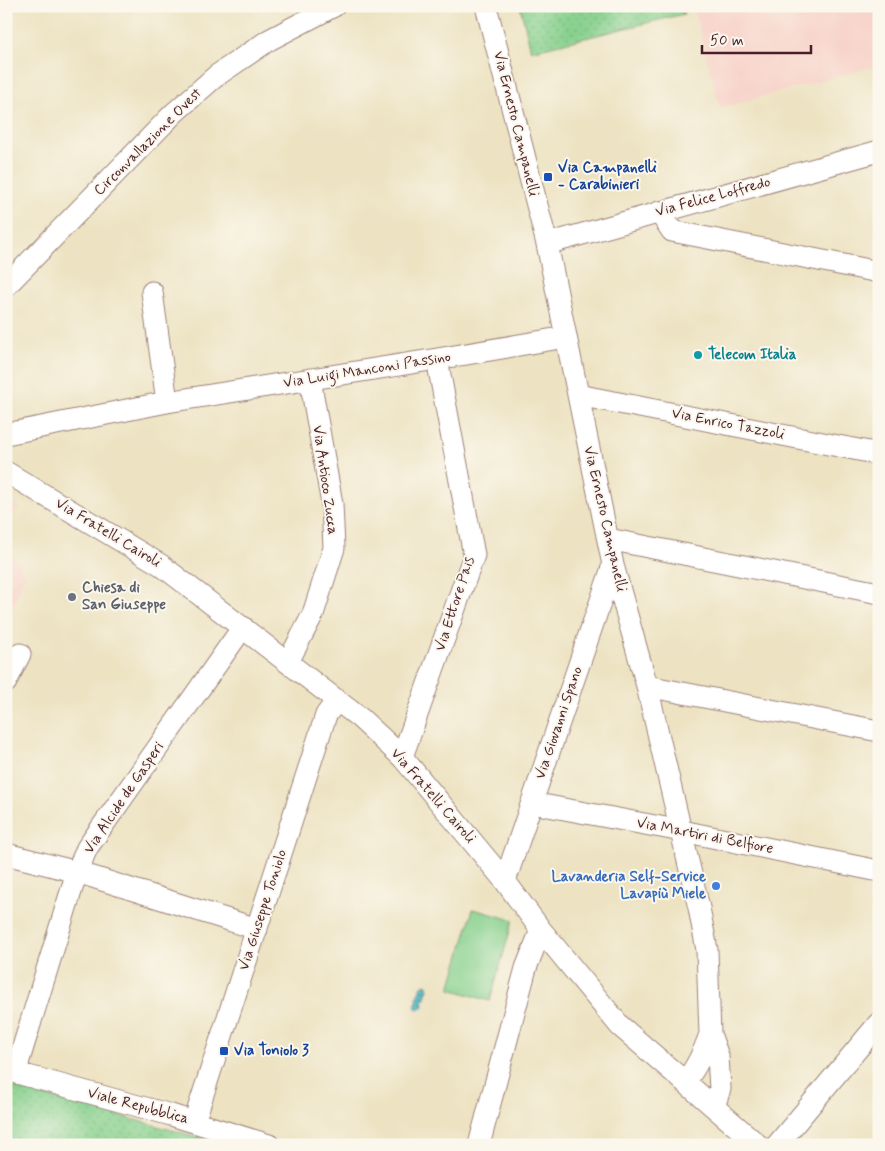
<svg xmlns="http://www.w3.org/2000/svg" width="885" height="1151" viewBox="0 0 885 1151" font-family="Mynerve,sans-serif">
<style>
.built{fill:#f7d1c8}
.park{fill:url(#park-dots);stroke:#68785c}
.pitch{fill:#86d08d;stroke:#68785c}
.water{fill:url(#water-rules);stroke:#4a6c77}
.lines{fill:none;stroke-linecap:round;stroke-linejoin:round}
.minor-casing{stroke:#9c8177;stroke-width:23}
.minor{stroke:#fff;stroke-width:21}
.transit-dot{fill:#1a4fb4;stroke:#fbf7ec;stroke-width:2}
.culture-dot{fill:#0f9aa8;stroke:#fbf7ec;stroke-width:2}
.worship-dot{fill:#6b7280;stroke:#fbf7ec;stroke-width:2}
.shop-dot{fill:#3f7fe0;stroke:#fbf7ec;stroke-width:2}
.labels{text-anchor:middle;dominant-baseline:central;stroke-width:4;stroke-linejoin:round;paint-order:stroke}
.street-label{font-size:15px;fill:#4a1f2b;stroke:#fbf7ec}
.transit-label{font-size:15px;font-weight:bold;fill:#164399;stroke:#fbf7ec;text-anchor:start}
.culture-label{font-size:15px;font-weight:bold;fill:#0d838f;stroke:#fbf7ec;text-anchor:start}
.worship-label{font-size:15px;font-weight:bold;fill:#5b616d;stroke:#fbf7ec;text-anchor:start}
.shop-label{font-size:15px;font-weight:bold;fill:#366cbe;stroke:#fbf7ec;text-anchor:end}
</style>
<defs>
<pattern id="park-dots" width="8" height="8" patternUnits="userSpaceOnUse" patternTransform="scale(1.25)"><rect width="8" height="8" fill="#86d08d"/><path d="M2 2h.1M6 6h.1" fill="none" stroke="#75b27a" stroke-width="1.8" stroke-linecap="round"/></pattern>
<pattern id="water-rules" width="6" height="5" patternUnits="userSpaceOnUse" patternTransform="scale(1.25)"><rect width="6" height="5" fill="#4bb9c3"/><path d="M0 2.5h6" fill="none" stroke="#40969f"/></pattern>
</defs>
<rect width="100%" height="100%" fill="#fbf7ec"/>
<filter id="ink" filterUnits="userSpaceOnUse"><feTurbulence type="fractalNoise" baseFrequency=".02" numOctaves="2"/><feDisplacementMap in="SourceGraphic" scale="10" xChannelSelector="R" yChannelSelector="G"/><feConvolveMatrix kernelMatrix="1 2 1 2 8 2 1 2 1" color-interpolation-filters="sRGB"/></filter>
<filter id="wash" filterUnits="userSpaceOnUse"><feTurbulence type="fractalNoise" baseFrequency=".0096" numOctaves="4" result="noise"/><feDisplacementMap in="SourceGraphic" scale="20" xChannelSelector="R" yChannelSelector="G"/><feGaussianBlur stdDeviation="1.12" result="paint"/><feColorMatrix in="noise" values="0 0 0 0 0 0 0 0 0 0 0 0 0 0 0 0 0 1.4 0 .05"/><feComposite in="paint" operator="in"/></filter>
<g filter="url(#wash)">
<rect width="100%" height="100%" fill="#ede3c3"/>
<path class="built" d="M 693,6 L 879,6 L 879,65 L 720,108 Z
M 6,499 L 19,507 L 6,529 Z
M 6,553 L 20,564 L 23,573 L 26,573 L 9,616 L 6,621 Z"/>
<path class="park" d="M 520,6 L 682,6 L 684,14 L 531,51 Z
M 6,1085 L 228,1145 L 6,1145 Z"/>
<path class="pitch" d="M 473,909 L 513,920 L 490,1001 L 450,989 Z"/>
<path class="water" d="M 424,984 L 427,985 L 428,990 L 426,992 L 426,999 L 423,1000 L 424,1006 L 420,1010 L 416,1008 L 415,1005 L 418,999 L 417,998 L 418,993 L 421,991 L 421,987 Z"/>
</g>
<g filter="url(#ink)">
<g class="lines">
<defs>
<path id="minor" d="M 486,6 L 547,244 L 613,565 L 647,686 L 699,908 L 707,950 L 710,1034 L 718,1056 L 720,1089 L 714,1107
M 659,212 L 672,231 L 879,272
M 547,244 L 879,151
M 6,286 L 173,114 L 216,76 L 269,40 L 334,6
M 152,292 L 167,402
M 578,395 L 879,454
M 6,434 L 167,402 L 437,359 L 566,337
M 6,472 L 161,565 L 360,718 L 402,757 L 505,881 L 541,930 L 620,1026 L 758,1145
M 608,539 L 879,593
M 288,662 L 313,614 L 334,548 L 332,504 L 310,379
M 6,682 L 20,654
M 647,686 L 879,731
M 402,757 L 474,555 L 437,359
M 532,803 L 682,831 L 879,871
M 6,854 L 77,872 L 257,929
M 505,881 L 613,565
M 6,1070 L 171,1115 L 269,1145
M 17,1073 L 19,1060 L 77,872 L 87,848 L 243,627
M 685,1081 C 697,1068 704,1051 710,1034
M 194,1122 L 326,715 L 337,700
M 479,1145 L 526,968 L 541,930
M 777,1145 L 879,1023"/>
</defs>
<use href="#minor" class="minor-casing"/>
<use href="#minor" class="minor"/>
</g>
</g>
<g class="transit-dot">
<rect x="543" y="172" width="10" height="10" rx="2.5"/>
<rect x="219" y="1046" width="10" height="10" rx="2.5"/>
</g>
<circle class="culture-dot" cx="698" cy="355" r="5"/>
<circle class="worship-dot" cx="72" cy="597" r="5"/>
<circle class="shop-dot" cx="716" cy="886" r="5"/>
<g class="labels">
<g class="street-label">
<text transform="translate(516 124) rotate(76)">Via Ernesto Campanelli</text>
<text transform="translate(148 142) rotate(-45)">Circonvallazione Ovest</text>
<text transform="translate(713 197) rotate(-15)">Via Felice Loffredo</text>
<text transform="translate(367 370) rotate(-9)">Via Luigi Manconi Passino</text>
<text transform="translate(728 424) rotate(11)">Via Enrico Tazzoli</text>
<text transform="translate(325 480) rotate(82)">Via Antioco Zucca</text>
<text transform="translate(605 519) rotate(77)">Via Ernesto Campanelli</text>
<text transform="translate(108 533) rotate(31)">Via Fratelli Cairoli</text>
<text transform="translate(455 604) rotate(-72)">Via Ettore Pais</text>
<text transform="translate(559 723) rotate(-71)">Via Giovanni Spano</text>
<text transform="translate(433 796) rotate(49)">Via Fratelli Cairoli</text>
<text transform="translate(124 798) rotate(-56)">Via Alcide de Gasperi</text>
<text transform="translate(705 836) rotate(11)">Via Martiri di Belfiore</text>
<text transform="translate(263 910) rotate(-72)">Via Giuseppe Toniolo</text>
<text transform="translate(138 1106) rotate(15)">Viale Repubblica</text>
</g>
<g class="transit-label">
<text x="558" y="168">Via Campanelli<tspan x="558" dy="17">- Carabinieri</tspan></text>
<text x="234" y="1051">Via Toniolo 3</text>
</g>
<g class="culture-label">
<text x="708" y="355">Telecom Italia</text>
</g>
<g class="worship-label">
<text x="82" y="588">Chiesa di<tspan x="82" dy="17">San Giuseppe</tspan></text>
</g>
<g class="shop-label">
<text x="706" y="877">Lavanderia Self-Service<tspan x="706" dy="17">Lavapiù Miele</tspan></text>
</g>
</g>
<rect width="885" height="1151" fill="none" stroke="#fbf7ec" stroke-width="25"/>
<path d="M702 45v8h109v-8" fill="none" stroke="#4a1f2b" stroke-width="2.5"/>
<text x="710" y="45" font-size="15" fill="#4a1f2b" stroke="#fbf7ec" stroke-width="4" paint-order="stroke">50 m</text>
</svg>
